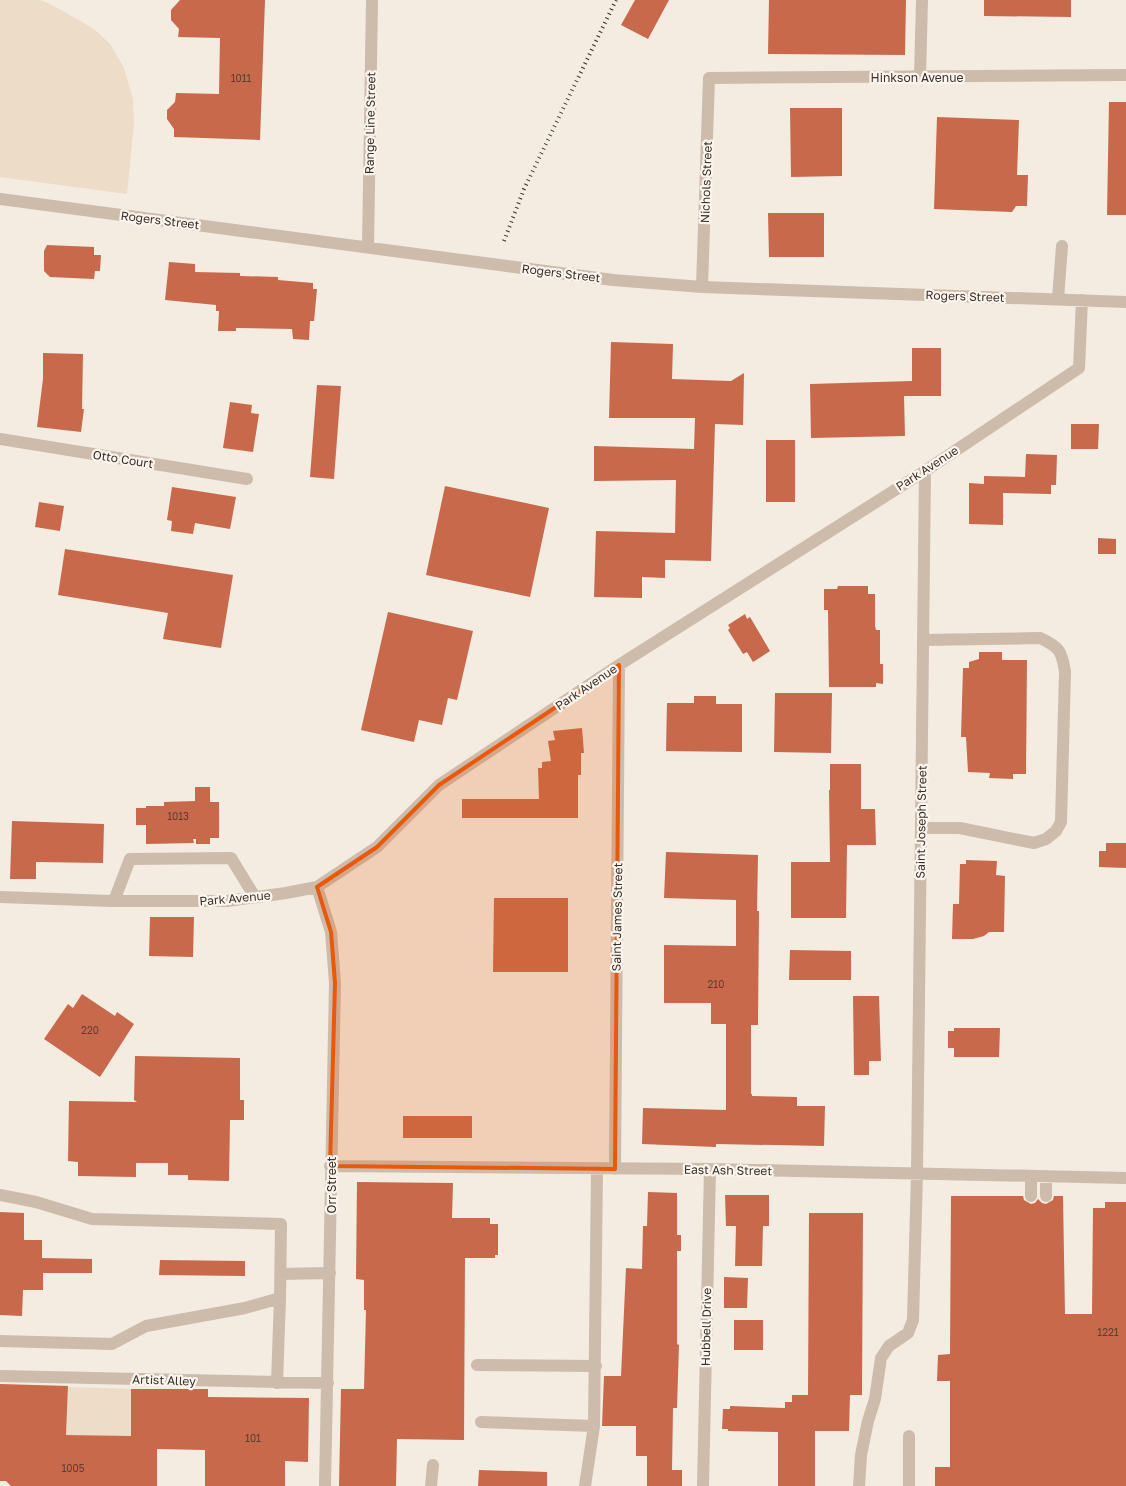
<svg xmlns="http://www.w3.org/2000/svg" width="1126" height="1486" viewBox="0 0 1126 1486" font-family="'Golos Text',sans-serif">
<style>
.plaza{fill:#ecdcc8}
.building{fill:#c8694b}
.lines{fill:none;stroke-linecap:round;stroke-linejoin:round}
.minor{stroke:#cdbbac;stroke-width:12}
.rail{stroke:#3b302b;stroke-width:4;stroke-dasharray:1 4;stroke-linecap:butt}
.marked{fill:#e8590c;fill-opacity:0.2;stroke:#e8590c;stroke-width:4;stroke-linejoin:round}
.labels{text-anchor:middle;dominant-baseline:central;stroke-width:4.5;stroke-linejoin:round;paint-order:stroke}
.number-label{font-size:10px;fill:#5e3e33}
.street-label{font-size:12px;fill:#3b302b;stroke:#fbf5ee}
</style>
<rect width="100%" height="100%" fill="#f4ebe1"/>
<path class="plaza" d="M 0,0 L 40,0 L 48,3 L 79,20 L 95,30 L 110,44 L 124,68 L 133,99 L 134,123 L 127,194 L 0,177 Z
M 68,1387 L 131,1389 L 131,1437 L 66,1435 Z"/>
<path class="building" d="M 180,0 L 265,0 L 260,140 L 174,137 L 174,129 L 167,119 L 167,110 L 175,102 L 176,93 L 219,94 L 220,38 L 178,37 L 179,29 L 171,20 L 171,10 Z
M 635,0 L 669,0 L 648,39 L 621,25 Z
M 769,0 L 906,0 L 905,55 L 768,54 Z
M 984,0 L 1071,0 L 1071,17 L 984,16 Z
M 1109,102 L 1126,102 L 1126,215 L 1107,215 Z
M 790,108 L 842,108 L 842,176 L 791,177 Z
M 937,117 L 1019,120 L 1017,175 L 1028,175 L 1027,206 L 1016,206 L 1012,212 L 934,209 Z
M 768,213 L 824,213 L 824,257 L 769,257 Z
M 47,245 L 94,247 L 94,255 L 101,255 L 100,271 L 95,271 L 94,279 L 50,277 L 44,271 L 44,251 Z
M 169,262 L 195,264 L 195,272 L 240,273 L 240,276 L 278,277 L 278,280 L 313,283 L 313,289 L 317,289 L 314,321 L 310,321 L 309,340 L 293,339 L 292,329 L 236,328 L 236,331 L 218,331 L 219,311 L 216,311 L 216,305 L 165,300 Z
M 611,342 L 673,344 L 672,379 L 731,381 L 744,373 L 743,425 L 715,424 L 711,561 L 665,560 L 665,578 L 642,577 L 642,598 L 594,597 L 596,531 L 675,533 L 676,480 L 594,481 L 594,446 L 694,449 L 695,418 L 609,418 Z
M 912,348 L 941,348 L 941,396 L 904,396 L 905,436 L 811,438 L 810,384 L 912,381 Z
M 43,353 L 83,354 L 82,409 L 84,409 L 81,432 L 37,427 L 43,379 Z
M 317,385 L 341,386 L 334,479 L 310,477 Z
M 230,402 L 252,405 L 251,413 L 259,414 L 253,452 L 223,448 Z
M 1071,424 L 1099,424 L 1098,449 L 1071,449 Z
M 766,440 L 795,440 L 795,502 L 766,502 Z
M 1026,454 L 1057,455 L 1056,485 L 1051,485 L 1051,494 L 1003,493 L 1003,525 L 969,524 L 969,483 L 984,484 L 984,476 L 1025,477 Z
M 445,486 L 549,508 L 530,597 L 426,575 Z
M 172,487 L 236,497 L 230,529 L 195,523 L 193,534 L 171,531 L 172,521 L 167,520 Z
M 39,502 L 64,506 L 60,531 L 35,527 Z
M 1098,538 L 1116,539 L 1116,554 L 1098,554 Z
M 65,549 L 233,575 L 221,648 L 163,639 L 168,613 L 58,595 Z
M 838,586 L 868,586 L 868,594 L 875,594 L 875,626 L 876,630 L 880,630 L 880,664 L 883,664 L 883,684 L 876,683 L 876,687 L 829,687 L 828,610 L 824,610 L 824,589 L 837,589 Z
M 388,612 L 473,631 L 457,700 L 448,698 L 442,725 L 419,720 L 414,742 L 361,730 Z
M 745,614 L 747,619 L 750,617 L 770,651 L 753,662 L 747,652 L 743,654 L 728,630 L 730,628 L 728,625 Z
M 979,652 L 1002,652 L 1002,660 L 1027,660 L 1026,774 L 1013,774 L 1013,779 L 989,778 L 990,773 L 968,772 L 966,737 L 961,737 L 963,668 L 969,668 L 969,662 L 979,659 Z
M 775,693 L 832,693 L 831,753 L 774,752 Z
M 694,696 L 716,696 L 716,704 L 742,704 L 742,752 L 666,751 L 667,703 L 694,703 Z
M 582,728 L 584,753 L 581,753 L 581,775 L 578,775 L 578,818 L 462,818 L 462,799 L 539,799 L 538,768 L 542,768 L 542,762 L 551,761 L 548,741 L 555,740 L 553,731 Z
M 830,764 L 861,764 L 861,809 L 875,809 L 876,845 L 847,845 L 846,918 L 791,918 L 791,862 L 830,862 L 829,790 L 830,790 Z
M 195,787 L 210,787 L 210,802 L 219,802 L 219,838 L 210,838 L 210,844 L 196,844 L 196,839 L 193,839 L 194,843 L 146,844 L 146,825 L 136,825 L 136,808 L 146,808 L 146,806 L 164,806 L 164,802 L 195,801 Z
M 12,821 L 104,824 L 103,863 L 36,862 L 36,879 L 10,879 Z
M 1106,843 L 1126,843 L 1126,868 L 1099,867 L 1099,851 L 1106,851 Z
M 666,852 L 758,855 L 757,911 L 759,911 L 758,1025 L 751,1025 L 751,1094 L 752,1094 L 752,1096 L 797,1097 L 797,1106 L 825,1106 L 824,1146 L 716,1144 L 716,1147 L 642,1144 L 643,1108 L 726,1110 L 726,1024 L 711,1024 L 711,1003 L 664,1003 L 664,945 L 736,946 L 736,900 L 664,898 Z
M 966,860 L 997,861 L 996,875 L 1005,876 L 1004,932 L 989,932 L 984,936 L 973,939 L 952,939 L 953,904 L 959,904 L 960,864 L 966,864 Z
M 494,898 L 568,898 L 568,972 L 493,972 Z
M 150,917 L 194,917 L 193,957 L 149,956 Z
M 790,950 L 851,951 L 851,980 L 789,980 Z
M 82,994 L 115,1016 L 117,1012 L 134,1024 L 100,1077 L 44,1039 L 68,1004 L 73,1008 Z
M 853,996 L 879,996 L 881,1061 L 869,1061 L 869,1075 L 854,1075 Z
M 954,1028 L 1000,1028 L 999,1057 L 954,1057 L 954,1048 L 948,1048 L 948,1031 L 954,1031 Z
M 135,1056 L 240,1058 L 240,1100 L 244,1100 L 244,1120 L 230,1120 L 229,1181 L 188,1180 L 188,1175 L 168,1175 L 168,1163 L 136,1163 L 136,1177 L 78,1176 L 78,1162 L 68,1161 L 69,1101 L 137,1102 L 134,1100 Z
M 403,1116 L 472,1116 L 472,1138 L 403,1138 Z
M 357,1182 L 453,1183 L 452,1218 L 490,1218 L 490,1224 L 498,1224 L 498,1255 L 495,1255 L 495,1258 L 465,1258 L 464,1440 L 397,1439 L 396,1486 L 339,1486 L 341,1389 L 364,1389 L 366,1310 L 364,1310 L 364,1280 L 356,1279 Z
M 648,1192 L 677,1193 L 677,1235 L 681,1235 L 681,1251 L 677,1251 L 677,1344 L 679,1345 L 677,1408 L 673,1408 L 672,1470 L 682,1470 L 682,1486 L 647,1486 L 647,1456 L 636,1456 L 636,1426 L 602,1426 L 604,1376 L 621,1376 L 626,1268 L 642,1269 L 643,1226 L 647,1226 Z
M 725,1195 L 769,1195 L 769,1226 L 763,1226 L 762,1266 L 735,1266 L 736,1226 L 726,1226 Z
M 951,1196 L 1023,1196 L 1024,1200 L 1031,1204 L 1035,1203 L 1038,1199 L 1042,1203 L 1046,1204 L 1053,1200 L 1054,1196 L 1063,1196 L 1065,1314 L 1092,1314 L 1093,1208 L 1105,1208 L 1105,1202 L 1126,1202 L 1126,1486 L 935,1486 L 935,1467 L 950,1467 L 950,1381 L 937,1381 L 938,1355 L 950,1354 Z
M 0,1212 L 24,1213 L 24,1240 L 42,1240 L 42,1258 L 92,1259 L 92,1273 L 43,1273 L 43,1290 L 23,1290 L 22,1316 L 0,1315 Z
M 809,1213 L 863,1213 L 862,1395 L 850,1395 L 849,1431 L 815,1431 L 815,1486 L 778,1486 L 778,1432 L 728,1431 L 728,1429 L 722,1429 L 723,1409 L 730,1409 L 730,1406 L 785,1408 L 785,1402 L 792,1402 L 792,1395 L 808,1395 Z
M 160,1260 L 245,1261 L 245,1276 L 159,1275 Z
M 724,1277 L 748,1278 L 747,1308 L 724,1308 Z
M 734,1320 L 763,1320 L 763,1350 L 734,1350 Z
M 0,1384 L 68,1386 L 66,1435 L 131,1436 L 131,1389 L 208,1389 L 208,1397 L 309,1398 L 308,1462 L 285,1461 L 285,1486 L 205,1486 L 205,1450 L 157,1449 L 157,1486 L 11,1486 L 6,1481 L 0,1481 Z
M 479,1470 L 547,1472 L 547,1486 L 478,1486 Z"/>
<g class="lines">
<path class="minor" d="M 920,77 L 922,0
M 0,199 L 613,280 L 702,287 L 1126,302
M 368,247 L 372,0
M 702,287 L 709,78 L 1126,75
M 1058,299 L 1062,246
M 0,439 L 247,479
M 921,828 L 960,828 L 1034,843 L 1046,839 L 1056,831 L 1061,822 L 1065,672 C 1062,652 1060,647 1040,638 L 923,640
M 317,887 L 331,932 L 335,983 L 325,1486
M 0,897 L 111,901 L 227,901 L 286,893 L 317,887 L 377,847 L 439,785 L 619,665 L 925,471 L 1079,368 L 1082,300
M 114,901 L 130,859 L 231,858 L 255,897
M 330,1166 L 710,1169 L 1126,1178
M 615,1169 L 619,665
M 1046,1177 L 1046,1196
M 0,1195 L 36,1202 L 92,1219 L 281,1224 L 280,1298 L 245,1308 L 146,1326 L 112,1344 L 0,1341
M 1031,1196 L 1031,1177
M 280,1274 L 330,1273
M 477,1365 L 596,1366
M 0,1376 L 328,1383
M 277,1383 L 280,1298
M 481,1422 L 594,1426
M 431,1486 L 433,1465
M 585,1486 L 594,1426 L 597,1169
M 703,1486 L 710,1169
M 859,1486 L 861,1455 L 868,1421 L 875,1399 L 881,1358 L 889,1346 L 908,1333 L 913,1320 L 917,1174 L 925,471
M 909,1486 L 909,1436"/>
<path class="rail" d="M 504,241 L 524,189 L 616,0"/>
</g>
<path class="marked" d="M 619,665 L 615,1169 L 330,1166 L 335,983 L 331,932 L 317,887 L 377,847 L 439,785 Z"/>
<g class="labels">
<g class="number-label">
<text x="241" y="78">1011</text>
<text x="178" y="816">1013</text>
<text x="716" y="984">210</text>
<text x="90" y="1030">220</text>
<text x="1108" y="1332">1221</text>
<text x="253" y="1438">101</text>
<text x="73" y="1468">1005</text>
</g>
<g class="street-label">
<text x="917" y="77">Hinkson Avenue</text>
<text transform="translate(370 123) rotate(-89)">Range Line Street</text>
<text transform="translate(706 182) rotate(-88)">Nichols Street</text>
<text transform="translate(160 220) rotate(7)">Rogers Street</text>
<text transform="translate(561 273) rotate(7)">Rogers Street</text>
<text transform="translate(965 296) rotate(2)">Rogers Street</text>
<text transform="translate(123 459) rotate(9)">Otto Court</text>
<text transform="translate(927 468) rotate(-33)">Park Avenue</text>
<text transform="translate(586 687) rotate(-34)">Park Avenue</text>
<text transform="translate(921 822) rotate(-89)">Saint Joseph Street</text>
<text transform="translate(235 898) rotate(-5)">Park Avenue</text>
<text transform="translate(617 917) rotate(-89)">Saint James Street</text>
<text transform="translate(728 1170) rotate(1)">East Ash Street</text>
<text transform="translate(331 1185) rotate(-90)">Orr Street</text>
<text transform="translate(706 1327) rotate(-89)">Hubbell Drive</text>
<text transform="translate(164 1380) rotate(2)">Artist Alley</text>
</g>
</g>
</svg>
